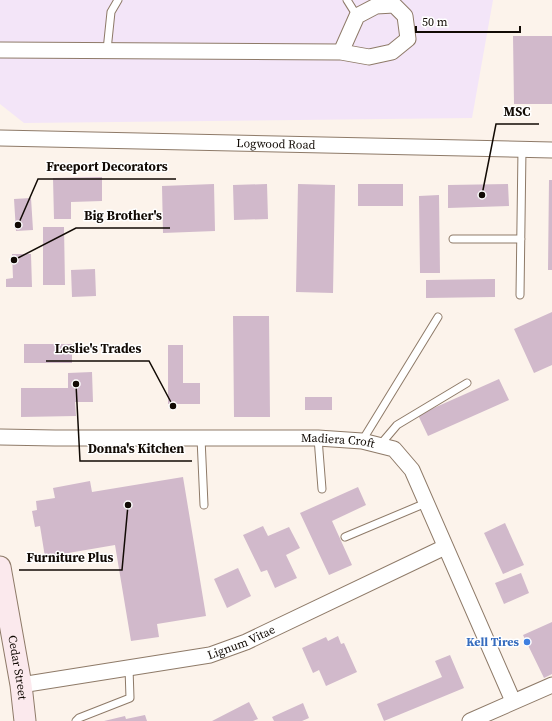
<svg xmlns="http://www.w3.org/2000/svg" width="552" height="721" viewBox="0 0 552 721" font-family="'Source Serif 4',serif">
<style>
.industrial{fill:#f3e5f8}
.building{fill:#d1b9cb}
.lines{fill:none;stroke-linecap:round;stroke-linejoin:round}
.lane-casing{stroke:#8e7a68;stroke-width:9}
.street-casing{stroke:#8e7a68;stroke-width:17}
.secondary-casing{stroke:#8e7a68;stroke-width:23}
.lane{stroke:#fff;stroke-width:7}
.street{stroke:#fff;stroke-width:15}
.secondary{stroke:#fbe9ed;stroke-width:21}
.shop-dot{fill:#3f7fe0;stroke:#fff;stroke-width:1.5}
.labels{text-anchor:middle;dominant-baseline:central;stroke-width:3;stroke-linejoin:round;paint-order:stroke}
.street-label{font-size:12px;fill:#110a04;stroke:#fff}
.shop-label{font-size:12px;font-weight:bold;fill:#366cbe;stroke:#fff;text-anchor:end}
.leader{fill:none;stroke:#110a04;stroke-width:1.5}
.callout-dot{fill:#110a04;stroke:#fff;stroke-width:1.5}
.callout-label{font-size:13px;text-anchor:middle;font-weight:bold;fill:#110a04;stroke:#fff;stroke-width:3;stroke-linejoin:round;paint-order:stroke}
</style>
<rect width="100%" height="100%" fill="#fcf3eb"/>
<path class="industrial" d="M 0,0 L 493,0 L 472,118 L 24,123 L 0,104 Z"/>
<path class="building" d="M 513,36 L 552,36 L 552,104 L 514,104 Z
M 102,177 L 102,201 L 71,202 L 71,219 L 54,219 L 53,178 Z
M 549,180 L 552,180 L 552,270 L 548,270 Z
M 214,184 L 215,231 L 163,233 L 162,186 Z
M 267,184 L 268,219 L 234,220 L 233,185 Z
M 298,184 L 335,185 L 333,293 L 296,292 Z
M 358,184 L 403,184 L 403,206 L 358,206 Z
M 508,184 L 509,206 L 448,208 L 448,185 Z
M 439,195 L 440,273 L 420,273 L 419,196 Z
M 31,198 L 33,230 L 16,231 L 14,199 Z
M 43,227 L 64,227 L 65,285 L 43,285 Z
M 12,254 L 31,254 L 32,287 L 6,287 L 6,279 L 13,278 Z
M 95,269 L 96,296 L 72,297 L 71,270 Z
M 495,279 L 495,297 L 426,298 L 426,280 Z
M 552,312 L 552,365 L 534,373 L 514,329 Z
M 233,316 L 269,316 L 270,417 L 234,417 Z
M 24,344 L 72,344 L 72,363 L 24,363 Z
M 168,345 L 183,345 L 183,383 L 200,383 L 200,404 L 168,404 Z
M 92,372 L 93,402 L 75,402 L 76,416 L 21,417 L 21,388 L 68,388 L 68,373 Z
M 499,379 L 509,400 L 428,436 L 418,415 Z
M 305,397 L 332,397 L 332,410 L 305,410 Z
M 183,477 L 206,616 L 157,624 L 159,637 L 131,641 L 115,545 L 45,557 L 40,526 L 35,527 L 32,511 L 37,510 L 36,501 L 55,498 L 53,488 L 90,481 L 92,492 Z
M 358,487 L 366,505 L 332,521 L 352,565 L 329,575 L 300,513 Z
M 505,523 L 524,565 L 503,574 L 484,533 Z
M 263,526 L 268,536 L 289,527 L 300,548 L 286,555 L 297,578 L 275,588 L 267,570 L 261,572 L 243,535 Z
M 238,568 L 251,596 L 227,608 L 214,579 Z
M 521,573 L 529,593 L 504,604 L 495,583 Z
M 552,622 L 552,674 L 544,678 L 523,635 Z
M 338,636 L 341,644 L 344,643 L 357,672 L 326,686 L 319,670 L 313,673 L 302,648 L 326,637 L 328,641 Z
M 450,655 L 464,688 L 384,721 L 377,704 L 442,677 L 435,661 Z
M 249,702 L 258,719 L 253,721 L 212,721 Z
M 303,703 L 309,718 L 302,721 L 274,721 L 272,717 Z
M 145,715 L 147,721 L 104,721 L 125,716 L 126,719 Z"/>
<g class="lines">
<defs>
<path id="lane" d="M 347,0 L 357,16
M 107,50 L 111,12 L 118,0
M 453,239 L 521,239
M 520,295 L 522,149
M 201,438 L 204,505
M 318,438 L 322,489
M 362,441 L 438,317
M 380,445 L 397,425 L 467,383
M 345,537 L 426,503
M 76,721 L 79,718 L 130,698 L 129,668"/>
<g id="street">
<path d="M 0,50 L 341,52 L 369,57 L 392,52 L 408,39 L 405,16 L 394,5 L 376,6 L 357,16 L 341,52"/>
<path id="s1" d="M 0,138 L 552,150"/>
<path id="s2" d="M 0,437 L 55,438 L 318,438 L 362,441 L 394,449 L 412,470 L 513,701"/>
<path id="s3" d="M 21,685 L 210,655 L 246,642 L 445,547"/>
<path d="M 470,721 L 552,685"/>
</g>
<g id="secondary">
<path id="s4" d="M 0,567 L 21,685 L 25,721"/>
</g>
</defs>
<use href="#lane" class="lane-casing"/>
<use href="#street" class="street-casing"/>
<use href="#secondary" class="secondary-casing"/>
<use href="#lane" class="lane"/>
<use href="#street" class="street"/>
<use href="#secondary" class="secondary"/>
</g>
<circle class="shop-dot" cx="527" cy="642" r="4"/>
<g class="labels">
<g class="street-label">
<text stroke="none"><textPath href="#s1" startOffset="276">Logwood Road</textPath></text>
<text stroke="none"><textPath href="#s2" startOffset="338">Madiera Croft</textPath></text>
<text stroke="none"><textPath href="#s3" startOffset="225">Lignum Vitae</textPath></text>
<text stroke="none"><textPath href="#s4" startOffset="102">Cedar Street</textPath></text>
</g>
<g class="shop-label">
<text x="519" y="642">Kell Tires</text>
</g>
</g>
<path class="leader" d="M482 195L496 124H539M18 225L38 179H176M14 260L76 228H170M173 406L149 361H46M76 384L80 461H192M128 505L122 570H19"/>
<g class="callout-dot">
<circle cx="482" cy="195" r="4"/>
<circle cx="18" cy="225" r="4"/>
<circle cx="14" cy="260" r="4"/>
<circle cx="173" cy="406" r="4"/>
<circle cx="76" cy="384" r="4"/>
<circle cx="128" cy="505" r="4"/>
</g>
<g class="callout-label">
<text x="517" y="116">MSC</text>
<text x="107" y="171">Freeport Decorators</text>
<text x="123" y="220">Big Brother's</text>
<text x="98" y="353">Leslie's Trades</text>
<text x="136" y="453">Donna's Kitchen</text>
<text x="70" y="562">Furniture Plus</text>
</g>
<path d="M416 26v6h104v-6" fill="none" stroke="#110a04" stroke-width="2"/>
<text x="422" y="26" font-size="12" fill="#110a04" stroke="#ffffff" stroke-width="3" paint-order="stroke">50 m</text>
</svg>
